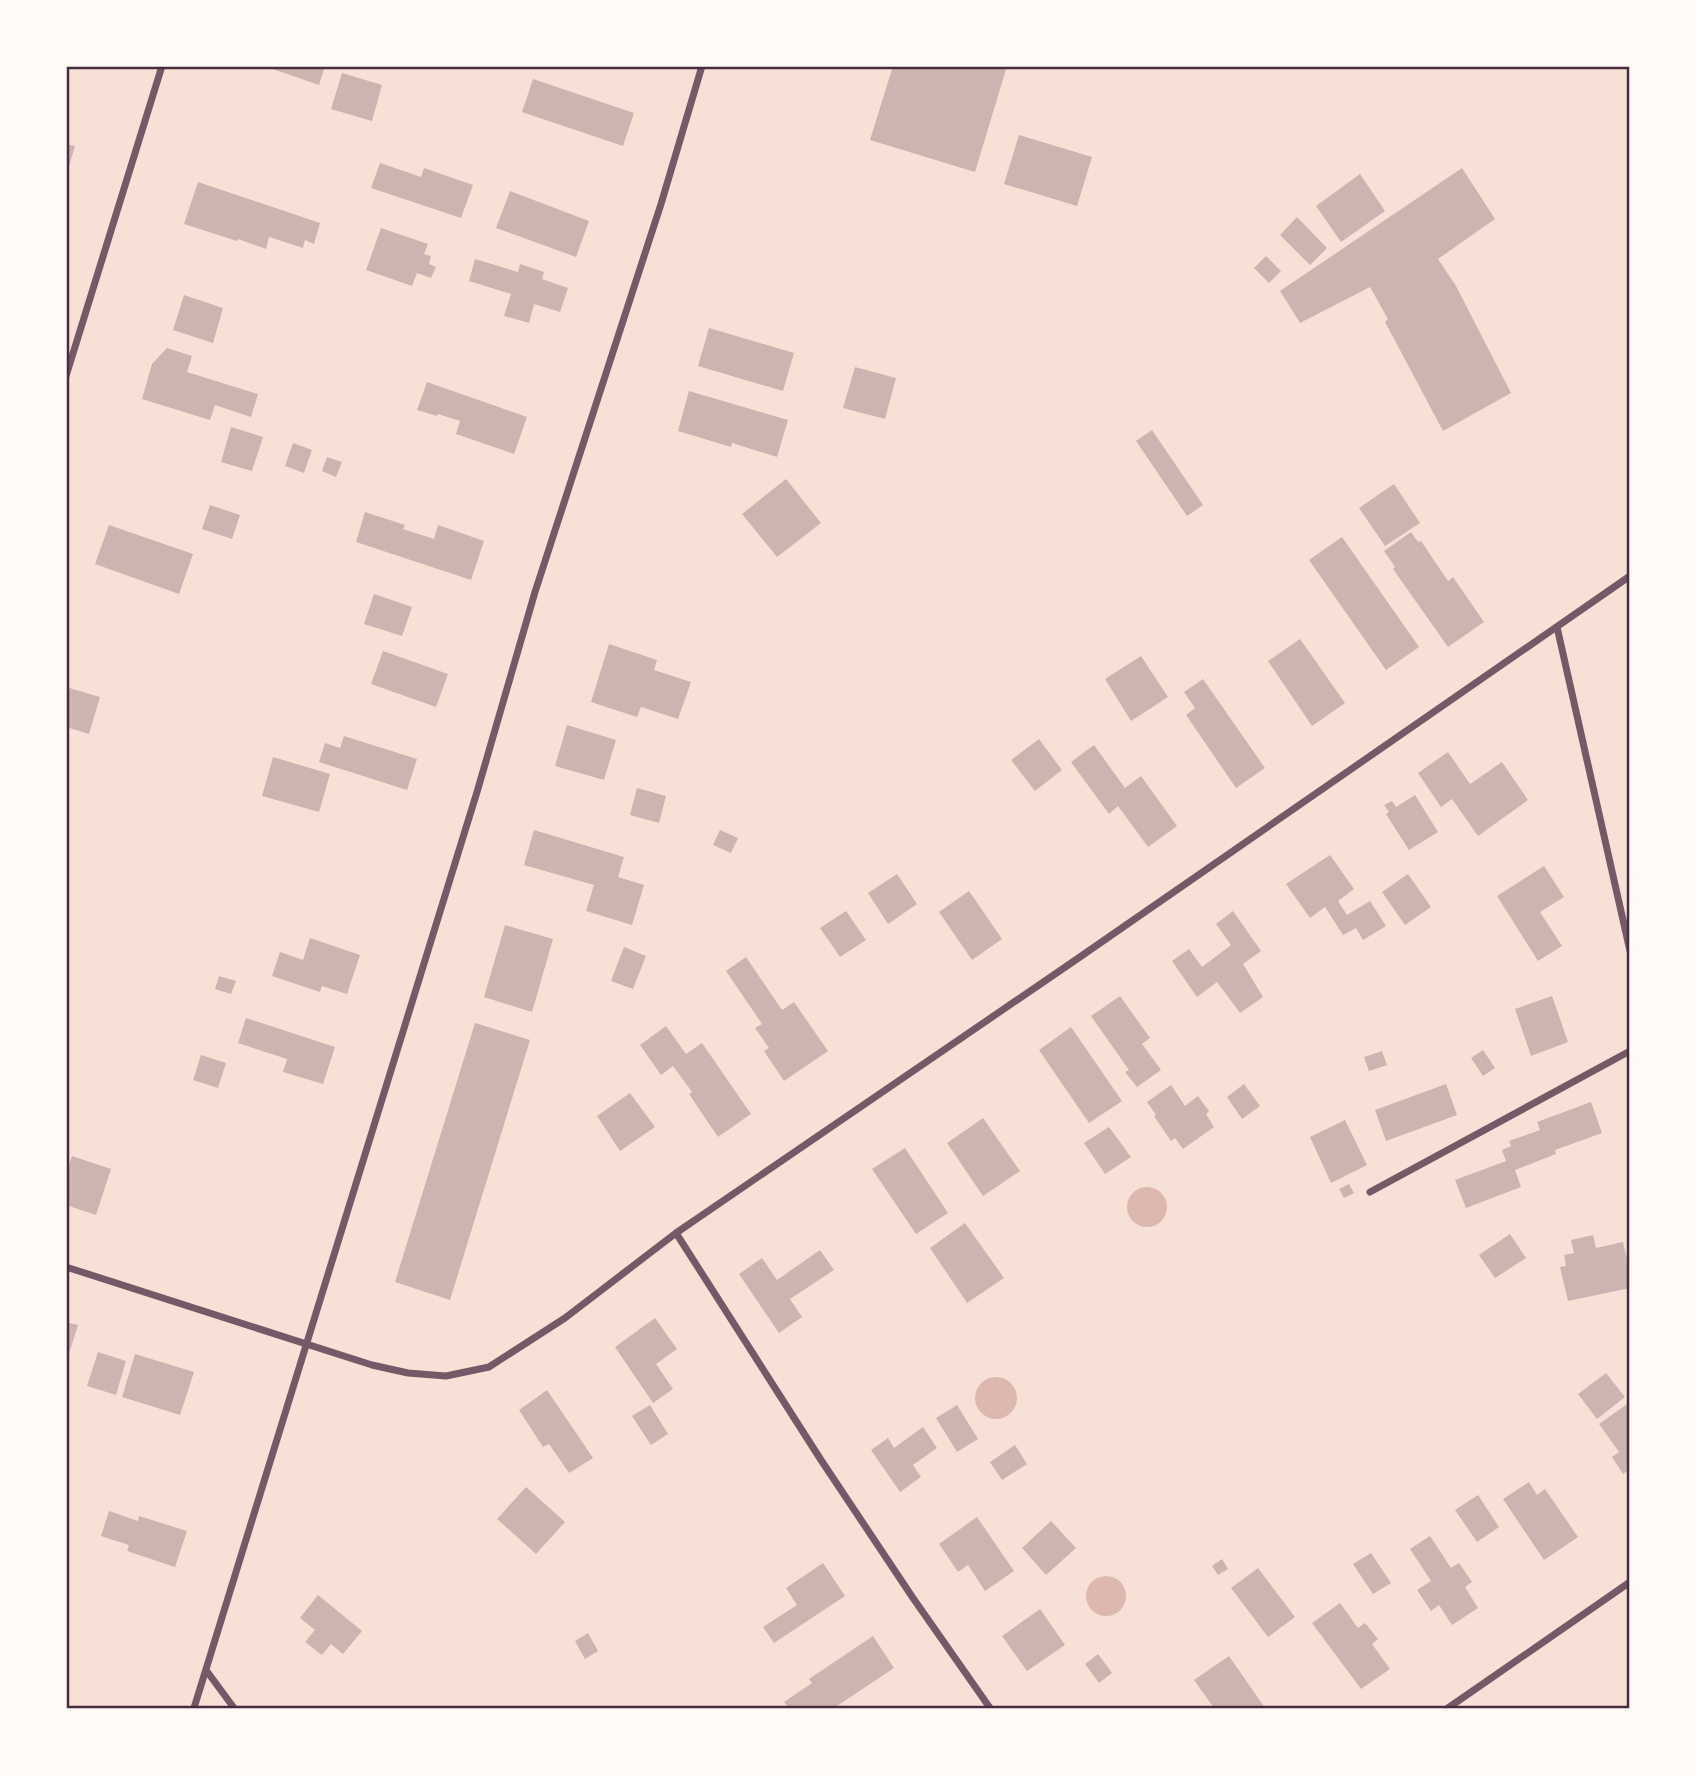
<svg xmlns="http://www.w3.org/2000/svg" width="1696" height="1775" viewBox="0 0 1696 1775" font-family="Manrope,sans-serif">
<style>
.water{fill:#dcb8b0}
.building{fill:#ccb4b1}
.lines{fill:none;stroke-linecap:round;stroke-linejoin:round}
.minor{stroke:#755966;stroke-width:7}
.neatline{fill:none;stroke:#4a2c40;stroke-width:2.5}
</style>
<rect width="100%" height="100%" fill="#f7e1d7"/>
<path class="water" d="M1127 1207a20 20 0 1 1 40 0a20 20 0 1 1-40 0Z
M975 1398a21 21 0 1 1 42 0a21 21 0 1 1-42 0Z
M1086 1596a20 20 0 1 1 40 0a20 20 0 1 1-40 0Z"/>
<path class="building" d="M 264,66 L 325,66 L 319,85 Z
M 893,66 L 1007,66 L 975,172 L 870,140 Z
M 342,73 L 382,85 L 372,121 L 331,109 Z
M 533,79 L 634,113 L 623,146 L 522,112 Z
M 1019,135 L 1092,157 L 1077,206 L 1004,184 Z
M 66,144 L 75,146 L 67,173 L 66,173 Z
M 380,163 L 421,177 L 424,168 L 473,185 L 461,218 L 371,188 Z
M 1462,168 L 1495,219 L 1438,259 L 1456,286 L 1511,393 L 1443,431 L 1385,322 L 1388,319 L 1370,287 L 1300,323 L 1280,291 Z
M 1360,174 L 1385,211 L 1341,242 L 1316,206 Z
M 198,182 L 320,223 L 314,244 L 305,240 L 303,248 L 269,237 L 266,249 L 238,239 L 237,241 L 184,224 Z
M 510,191 L 589,221 L 576,257 L 496,228 Z
M 1297,217 L 1327,248 L 1310,265 L 1280,235 Z
M 381,228 L 428,244 L 424,254 L 431,256 L 429,264 L 436,267 L 431,278 L 417,273 L 412,286 L 366,270 Z
M 1266,256 L 1281,271 L 1269,283 L 1254,268 Z
M 475,259 L 518,272 L 520,264 L 544,272 L 542,279 L 568,288 L 560,312 L 534,304 L 529,323 L 504,316 L 511,294 L 469,281 Z
M 184,295 L 223,308 L 213,343 L 173,330 Z
M 709,328 L 794,353 L 783,391 L 698,366 Z
M 167,348 L 192,356 L 187,372 L 258,394 L 251,417 L 215,405 L 210,420 L 142,399 L 152,364 Z
M 855,367 L 896,378 L 885,419 L 843,408 Z
M 427,382 L 527,417 L 514,454 L 456,434 L 460,421 L 438,414 L 437,416 L 417,410 Z
M 689,391 L 788,420 L 777,457 L 732,443 L 731,447 L 678,431 Z
M 231,427 L 263,437 L 252,471 L 221,462 Z
M 1152,430 L 1203,505 L 1187,516 L 1136,441 Z
M 293,443 L 312,450 L 304,473 L 285,466 Z
M 327,457 L 342,462 L 336,477 L 322,471 Z
M 786,479 L 821,523 L 777,557 L 742,514 Z
M 1394,484 L 1420,523 L 1385,546 L 1359,508 Z
M 210,505 L 240,515 L 232,539 L 202,529 Z
M 365,512 L 405,525 L 403,529 L 434,539 L 438,525 L 484,541 L 471,580 L 356,542 Z
M 109,525 L 193,554 L 179,594 L 95,564 Z
M 1411,532 L 1418,542 L 1421,541 L 1448,581 L 1453,577 L 1484,622 L 1448,647 L 1393,569 L 1395,567 L 1384,551 Z
M 1342,537 L 1419,647 L 1386,670 L 1309,560 Z
M 374,594 L 412,607 L 402,636 L 364,624 Z
M 1300,639 L 1345,703 L 1312,726 L 1268,661 Z
M 609,644 L 657,660 L 654,670 L 691,682 L 678,719 L 641,707 L 637,717 L 591,702 Z
M 383,651 L 448,674 L 436,707 L 371,684 Z
M 1141,656 L 1168,697 L 1131,721 L 1105,679 Z
M 1203,679 L 1265,768 L 1236,788 L 1186,715 L 1195,708 L 1184,692 Z
M 66,687 L 100,697 L 89,734 L 66,727 Z
M 567,725 L 616,740 L 604,780 L 555,766 Z
M 344,736 L 417,759 L 407,790 L 319,762 L 325,743 L 340,748 Z
M 1039,739 L 1062,770 L 1035,791 L 1011,760 Z
M 1094,745 L 1125,788 L 1141,776 L 1177,826 L 1148,847 L 1118,806 L 1109,814 L 1071,762 Z
M 1448,752 L 1470,784 L 1502,762 L 1528,800 L 1478,836 L 1452,799 L 1441,807 L 1418,773 Z
M 273,757 L 330,774 L 319,812 L 262,796 Z
M 637,788 L 666,796 L 659,823 L 630,815 Z
M 1415,795 L 1438,832 L 1409,850 L 1386,814 L 1389,812 L 1384,805 L 1392,801 L 1396,807 Z
M 534,830 L 624,857 L 618,877 L 644,885 L 632,925 L 586,911 L 594,885 L 524,865 Z
M 720,830 L 738,838 L 731,853 L 713,845 Z
M 1330,855 L 1354,889 L 1338,901 L 1347,915 L 1370,901 L 1386,926 L 1363,940 L 1356,928 L 1343,935 L 1325,907 L 1310,918 L 1286,884 Z
M 1544,866 L 1564,897 L 1540,912 L 1562,946 L 1538,961 L 1497,896 Z
M 897,874 L 917,904 L 888,924 L 868,893 Z
M 1408,874 L 1431,907 L 1405,925 L 1382,892 Z
M 969,891 L 1002,939 L 972,960 L 939,912 Z
M 846,911 L 866,940 L 840,957 L 820,928 Z
M 1233,911 L 1261,951 L 1243,964 L 1263,997 L 1240,1013 L 1217,982 L 1197,997 L 1172,961 L 1189,949 L 1202,967 L 1231,945 L 1216,924 Z
M 505,925 L 553,939 L 532,1012 L 484,997 Z
M 310,938 L 360,955 L 347,994 L 322,986 L 320,992 L 272,976 L 280,952 L 303,960 Z
M 624,947 L 646,956 L 633,989 L 611,981 Z
M 746,957 L 782,1010 L 794,1002 L 828,1051 L 784,1081 L 764,1051 L 769,1048 L 755,1028 L 762,1024 L 726,971 Z
M 219,976 L 236,981 L 231,994 L 215,989 Z
M 1120,996 L 1150,1038 L 1142,1044 L 1161,1070 L 1137,1087 L 1125,1072 L 1129,1070 L 1091,1016 Z
M 1552,996 L 1568,1042 L 1531,1056 L 1515,1009 Z
M 246,1018 L 335,1047 L 323,1084 L 283,1072 L 287,1059 L 238,1043 Z
M 475,1023 L 530,1040 L 450,1300 L 395,1282 Z
M 666,1026 L 686,1054 L 702,1043 L 751,1114 L 718,1137 L 689,1094 L 692,1092 L 673,1066 L 661,1075 L 640,1045 Z
M 1071,1027 L 1122,1101 L 1089,1123 L 1039,1050 Z
M 1483,1050 L 1495,1068 L 1483,1076 L 1471,1058 Z
M 1382,1051 L 1387,1065 L 1369,1071 L 1364,1057 Z
M 201,1055 L 226,1063 L 218,1088 L 193,1080 Z
M 1244,1084 L 1260,1106 L 1242,1119 L 1227,1097 Z
M 1446,1084 L 1457,1115 L 1386,1141 L 1375,1110 Z
M 1171,1085 L 1185,1106 L 1198,1096 L 1209,1111 L 1206,1114 L 1214,1127 L 1183,1149 L 1175,1138 L 1171,1141 L 1154,1116 L 1156,1115 L 1147,1102 Z
M 630,1093 L 655,1127 L 620,1151 L 597,1116 Z
M 1591,1102 L 1602,1133 L 1555,1150 L 1556,1154 L 1515,1170 L 1521,1187 L 1466,1208 L 1455,1180 L 1506,1161 L 1502,1150 L 1511,1146 L 1509,1141 L 1540,1130 L 1537,1122 Z
M 983,1118 L 1020,1171 L 983,1196 L 947,1143 Z
M 1345,1120 L 1367,1165 L 1331,1183 L 1310,1137 Z
M 1109,1127 L 1131,1157 L 1105,1174 L 1084,1143 Z
M 905,1148 L 948,1213 L 916,1234 L 872,1169 Z
M 72,1156 L 111,1169 L 96,1215 L 66,1205 L 66,1173 Z
M 1349,1184 L 1354,1193 L 1344,1198 L 1339,1189 Z
M 965,1223 L 1004,1278 L 967,1303 L 930,1248 Z
M 1510,1234 L 1526,1258 L 1495,1278 L 1479,1255 Z
M 1593,1235 L 1596,1248 L 1623,1242 L 1630,1272 L 1630,1288 L 1568,1301 L 1560,1267 L 1566,1266 L 1564,1255 L 1574,1253 L 1571,1240 Z
M 820,1250 L 834,1270 L 790,1299 L 802,1317 L 779,1333 L 739,1274 L 762,1258 L 777,1280 Z
M 655,1318 L 677,1349 L 656,1364 L 673,1389 L 653,1403 L 615,1347 Z
M 66,1322 L 78,1325 L 67,1360 L 66,1360 Z
M 98,1352 L 126,1361 L 116,1395 L 87,1386 Z
M 135,1354 L 194,1372 L 180,1415 L 122,1397 Z
M 1606,1373 L 1625,1397 L 1597,1419 L 1578,1394 Z
M 547,1390 L 593,1458 L 569,1473 L 549,1444 L 543,1447 L 519,1410 Z
M 1630,1402 L 1630,1469 L 1623,1474 L 1612,1457 L 1619,1452 L 1599,1424 Z
M 650,1405 L 668,1434 L 651,1445 L 632,1416 Z
M 957,1405 L 978,1439 L 957,1452 L 936,1418 Z
M 923,1427 L 937,1448 L 913,1465 L 921,1477 L 900,1492 L 871,1450 L 888,1438 L 894,1448 Z
M 1015,1445 L 1027,1464 L 1002,1480 L 990,1462 Z
M 1529,1482 L 1537,1495 L 1545,1489 L 1578,1537 L 1544,1560 L 1503,1499 Z
M 526,1487 L 565,1522 L 536,1554 L 497,1519 Z
M 1478,1495 L 1499,1527 L 1477,1542 L 1455,1510 Z
M 109,1511 L 138,1521 L 139,1516 L 187,1531 L 175,1567 L 127,1551 L 129,1545 L 101,1536 Z
M 977,1517 L 1014,1571 L 985,1591 L 968,1565 L 958,1572 L 939,1544 Z
M 1051,1521 L 1076,1548 L 1046,1575 L 1022,1548 Z
M 1430,1536 L 1451,1568 L 1459,1563 L 1472,1582 L 1465,1587 L 1478,1608 L 1452,1625 L 1439,1605 L 1431,1611 L 1417,1590 L 1431,1581 L 1410,1549 Z
M 1371,1553 L 1391,1583 L 1373,1594 L 1353,1564 Z
M 1222,1559 L 1228,1569 L 1218,1575 L 1212,1566 Z
M 823,1563 L 845,1596 L 774,1643 L 763,1627 L 797,1605 L 786,1588 Z
M 1258,1568 L 1295,1617 L 1268,1637 L 1231,1588 Z
M 318,1595 L 362,1631 L 343,1654 L 331,1644 L 322,1655 L 305,1642 L 315,1630 L 300,1618 Z
M 1340,1603 L 1358,1628 L 1365,1623 L 1378,1639 L 1372,1644 L 1390,1669 L 1361,1689 L 1312,1623 Z
M 1040,1609 L 1065,1645 L 1027,1671 L 1002,1636 Z
M 588,1633 L 598,1651 L 585,1659 L 575,1641 Z
M 873,1636 L 894,1668 L 834,1708 L 789,1708 L 784,1702 L 812,1683 L 809,1679 Z
M 1098,1654 L 1112,1673 L 1099,1683 L 1085,1664 Z
M 1229,1656 L 1265,1708 L 1214,1708 L 1194,1680 Z"/>
<g class="lines">
<path class="minor" d="M 66,376 L 162,66
M 1557,627 L 1630,951
M 1370,1192 L 1630,1051
M 676,1233 L 821,1460 L 913,1598 L 990,1708
M 66,1267 L 372,1365 L 408,1373 L 446,1376 L 489,1367 L 565,1318 L 676,1233 L 1077,959 L 1630,576
M 206,1670 L 234,1708
M 194,1708 L 477,792 L 535,592 L 661,204 L 702,66
M 1448,1708 L 1630,1582"/>
</g>
<rect width="1696" height="1775" fill="none" stroke="#fffaf5" stroke-width="136"/>
<rect x="68" y="68" width="1560" height="1639" class="neatline"/>
</svg>
